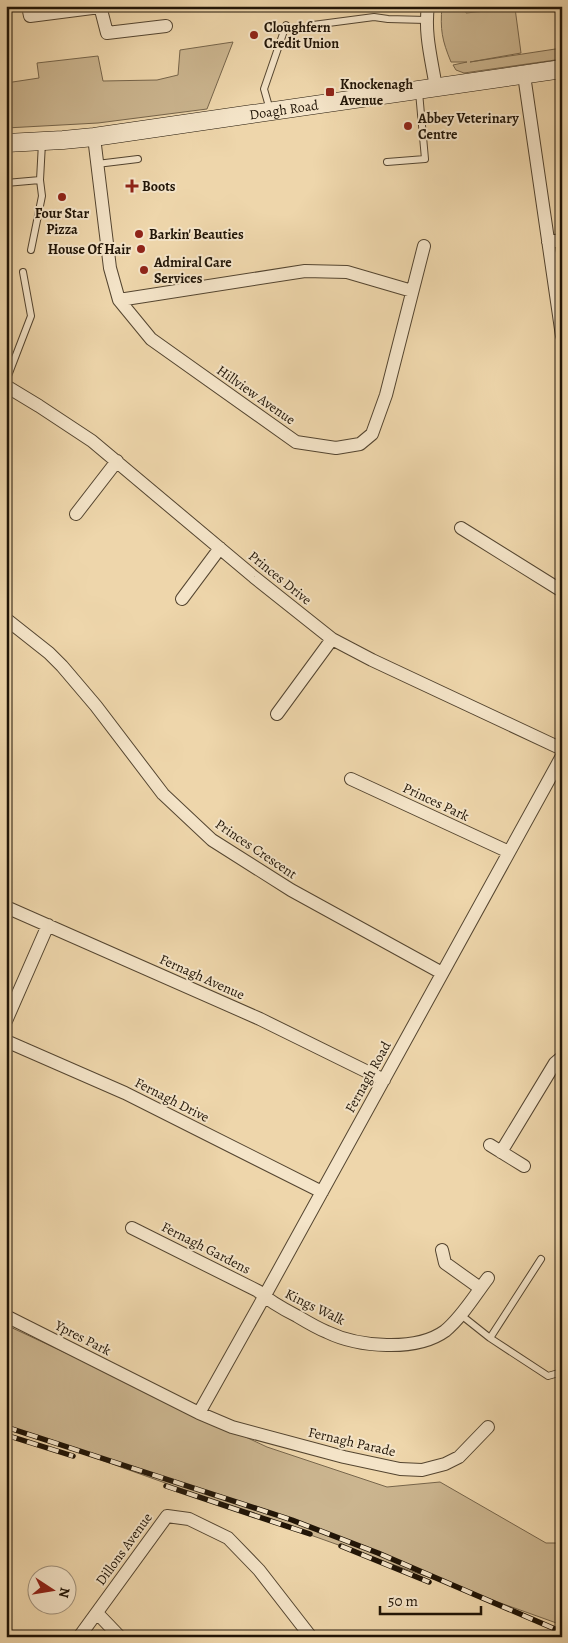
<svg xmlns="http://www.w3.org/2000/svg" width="568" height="1643" viewBox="0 0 568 1643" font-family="Alegreya,serif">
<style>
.green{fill:#cbb58f;stroke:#76654b}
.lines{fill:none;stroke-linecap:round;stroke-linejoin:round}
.lane-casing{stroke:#544530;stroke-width:8}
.street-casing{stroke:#544530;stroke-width:14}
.secondary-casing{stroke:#211507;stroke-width:19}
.lane{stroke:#f4e4c8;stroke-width:6}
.street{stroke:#f4e4c8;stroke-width:12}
.secondary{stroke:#f4e4c8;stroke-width:18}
.rail-casing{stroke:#211507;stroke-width:5.5}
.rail{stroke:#f4e4c8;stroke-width:4;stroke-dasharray:11;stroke-linecap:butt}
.poi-dot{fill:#8f2418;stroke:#f4e4c8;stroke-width:2}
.labels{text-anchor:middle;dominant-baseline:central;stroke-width:4;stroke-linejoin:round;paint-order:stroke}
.poi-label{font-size:14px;font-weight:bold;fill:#211507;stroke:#f4e4c8;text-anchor:start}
.street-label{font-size:14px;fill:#211507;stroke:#f4e4c8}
</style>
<rect width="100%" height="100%" fill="#eed6ab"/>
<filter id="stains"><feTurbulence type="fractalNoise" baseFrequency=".004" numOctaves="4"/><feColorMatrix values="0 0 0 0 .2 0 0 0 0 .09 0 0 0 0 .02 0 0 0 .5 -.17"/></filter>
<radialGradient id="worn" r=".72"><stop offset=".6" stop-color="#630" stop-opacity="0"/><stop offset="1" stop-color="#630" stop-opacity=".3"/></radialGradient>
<path class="green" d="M 442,6 L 465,6 L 466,13 L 515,8 L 521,53 L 470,62 L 562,48 L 562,59 L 464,73 L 456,70 L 453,65 L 467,62 L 451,62 C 442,40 440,30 442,6 Z
M 233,42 L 207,109 L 98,123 L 6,128 L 6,83 L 39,78 L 37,63 L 98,56 L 103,81 L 157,80 L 178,75 L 180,50 Z
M 6,1325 L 267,1447 L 387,1487 L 440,1482 L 546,1543 L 562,1543 L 562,1625 L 6,1426 Z"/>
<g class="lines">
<defs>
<path id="lane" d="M 313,25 L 374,17 L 388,19 L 426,20
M 270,110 L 264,89 L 286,25
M 387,162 L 425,159 L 419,92
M 97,164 L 138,159
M 6,183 L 40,180 L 42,143
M 31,250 L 42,196 L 40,180
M 6,381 L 31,316 L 23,272
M 461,1315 L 490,1338 L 548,1376 L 562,1372
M 490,1338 L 541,1259"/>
<path id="street" d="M 28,6 L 30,16 L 100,7
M 100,6 L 107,33 L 166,26
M 428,6 C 424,34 432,61 436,88
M 524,75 L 562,336
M 94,137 L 110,268 L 119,300 L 151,339 L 296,442 L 336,448 L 360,444 L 372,434 L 386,395 L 424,246
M 548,242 L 562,240
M 119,300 L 305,271 L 347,272 L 412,291
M 6,386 L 39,406 L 92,441 L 254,577 L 332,639 L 372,660 L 562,749
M 76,514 L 117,461
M 461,528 L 562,591
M 182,599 L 220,548
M 6,619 L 49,653 L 62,666 L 96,706 L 163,794 L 212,840 L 291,890 L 442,973
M 277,714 L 332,639
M 351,779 L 509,852
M 6,907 L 260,1019 L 384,1080
M 6,1021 L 48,925
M 6,1041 L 125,1093 L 322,1192
M 490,1145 L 524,1166
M 501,1152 L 555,1063 L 562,1057
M 132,1228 L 258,1291 C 270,1302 283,1309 297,1316 C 307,1322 317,1328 327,1332 C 358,1347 416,1352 445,1331 C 462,1317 475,1295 488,1278
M 442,1250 L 445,1263 L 480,1288
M 6,1316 L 199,1413 L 232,1427 L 344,1457 L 400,1469 L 422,1470 L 445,1464 L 459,1457 L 488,1427
M 199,1413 L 264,1297 L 562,756
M 97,1613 L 120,1637
M 79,1637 L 167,1516 L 189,1519 L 228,1538 L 259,1570 L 311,1637"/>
<g id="secondary">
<path id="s1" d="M 6,143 L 63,140 L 94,137 L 562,69"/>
</g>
</defs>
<use href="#lane" class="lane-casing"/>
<use href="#street" class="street-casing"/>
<use href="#secondary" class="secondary-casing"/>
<use href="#lane" class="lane"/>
<use href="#street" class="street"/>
<use href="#secondary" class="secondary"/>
<defs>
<path id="rail" d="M 6,1427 L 292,1520 L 378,1553 L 562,1632
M 6,1435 L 73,1456
M 166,1486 L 310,1534
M 341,1546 L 429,1582"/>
</defs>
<use href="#rail" class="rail-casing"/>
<use href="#rail" class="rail"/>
</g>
<g class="poi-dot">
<circle cx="254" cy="35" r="5"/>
<rect x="325" y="87" width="10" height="10" rx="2.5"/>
<circle cx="408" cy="126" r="5"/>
<path d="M129.5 178.5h5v5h5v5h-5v5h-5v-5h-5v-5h5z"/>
<circle cx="62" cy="197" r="5"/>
<circle cx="139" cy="234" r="5"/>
<circle cx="141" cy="249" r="5"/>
<circle cx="144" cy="270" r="5"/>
</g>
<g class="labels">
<g class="poi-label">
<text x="264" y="27">Cloughfern<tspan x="264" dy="16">Credit Union</tspan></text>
<text x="340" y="84">Knockenagh<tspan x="340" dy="16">Avenue</tspan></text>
<text x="418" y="118">Abbey Veterinary<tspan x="418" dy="16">Centre</tspan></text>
<text x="142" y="186">Boots</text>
<text x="62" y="213" text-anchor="middle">Four Star<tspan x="62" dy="16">Pizza</tspan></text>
<text x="149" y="234">Barkin' Beauties</text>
<text x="131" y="249" text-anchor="end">House Of Hair</text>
<text x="154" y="262">Admiral Care<tspan x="154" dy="16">Services</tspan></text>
</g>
<g class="street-label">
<text stroke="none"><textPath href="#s1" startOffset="280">Doagh Road</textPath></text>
<text transform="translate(256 395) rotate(35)">Hillview Avenue</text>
<text transform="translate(280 578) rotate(39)">Princes Drive</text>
<text transform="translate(436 802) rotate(25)">Princes Park</text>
<text transform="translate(256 849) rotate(34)">Princes Crescent</text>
<text transform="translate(202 977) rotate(24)">Fernagh Avenue</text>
<text transform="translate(368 1077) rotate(-61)">Fernagh Road</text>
<text transform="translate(172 1100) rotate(27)">Fernagh Drive</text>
<text transform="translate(206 1248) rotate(27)">Fernagh Gardens</text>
<text transform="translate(315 1307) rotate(26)">Kings Walk</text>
<text transform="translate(83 1338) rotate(27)">Ypres Park</text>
<text transform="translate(352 1442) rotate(13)">Fernagh Parade</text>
<text transform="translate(124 1549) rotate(-54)">Dillons Avenue</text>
</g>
</g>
<rect width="568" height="1643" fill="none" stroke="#eed6ab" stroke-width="25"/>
<rect x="8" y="8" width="553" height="1628" fill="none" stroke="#211507" stroke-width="2.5"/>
<rect x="12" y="12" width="543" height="1618" fill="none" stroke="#211507"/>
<g transform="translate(52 1590) rotate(102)"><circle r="24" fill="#f4e4c8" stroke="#a0917b"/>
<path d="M0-4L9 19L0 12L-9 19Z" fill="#8f2418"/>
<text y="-8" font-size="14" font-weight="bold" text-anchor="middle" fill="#211507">N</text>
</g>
<path d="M380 1606v8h101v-8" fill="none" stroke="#211507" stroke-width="2.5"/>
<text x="388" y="1606" font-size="15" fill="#211507" stroke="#f4e4c8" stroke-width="4" paint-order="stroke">50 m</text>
<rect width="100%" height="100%" filter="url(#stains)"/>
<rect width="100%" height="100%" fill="url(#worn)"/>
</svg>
